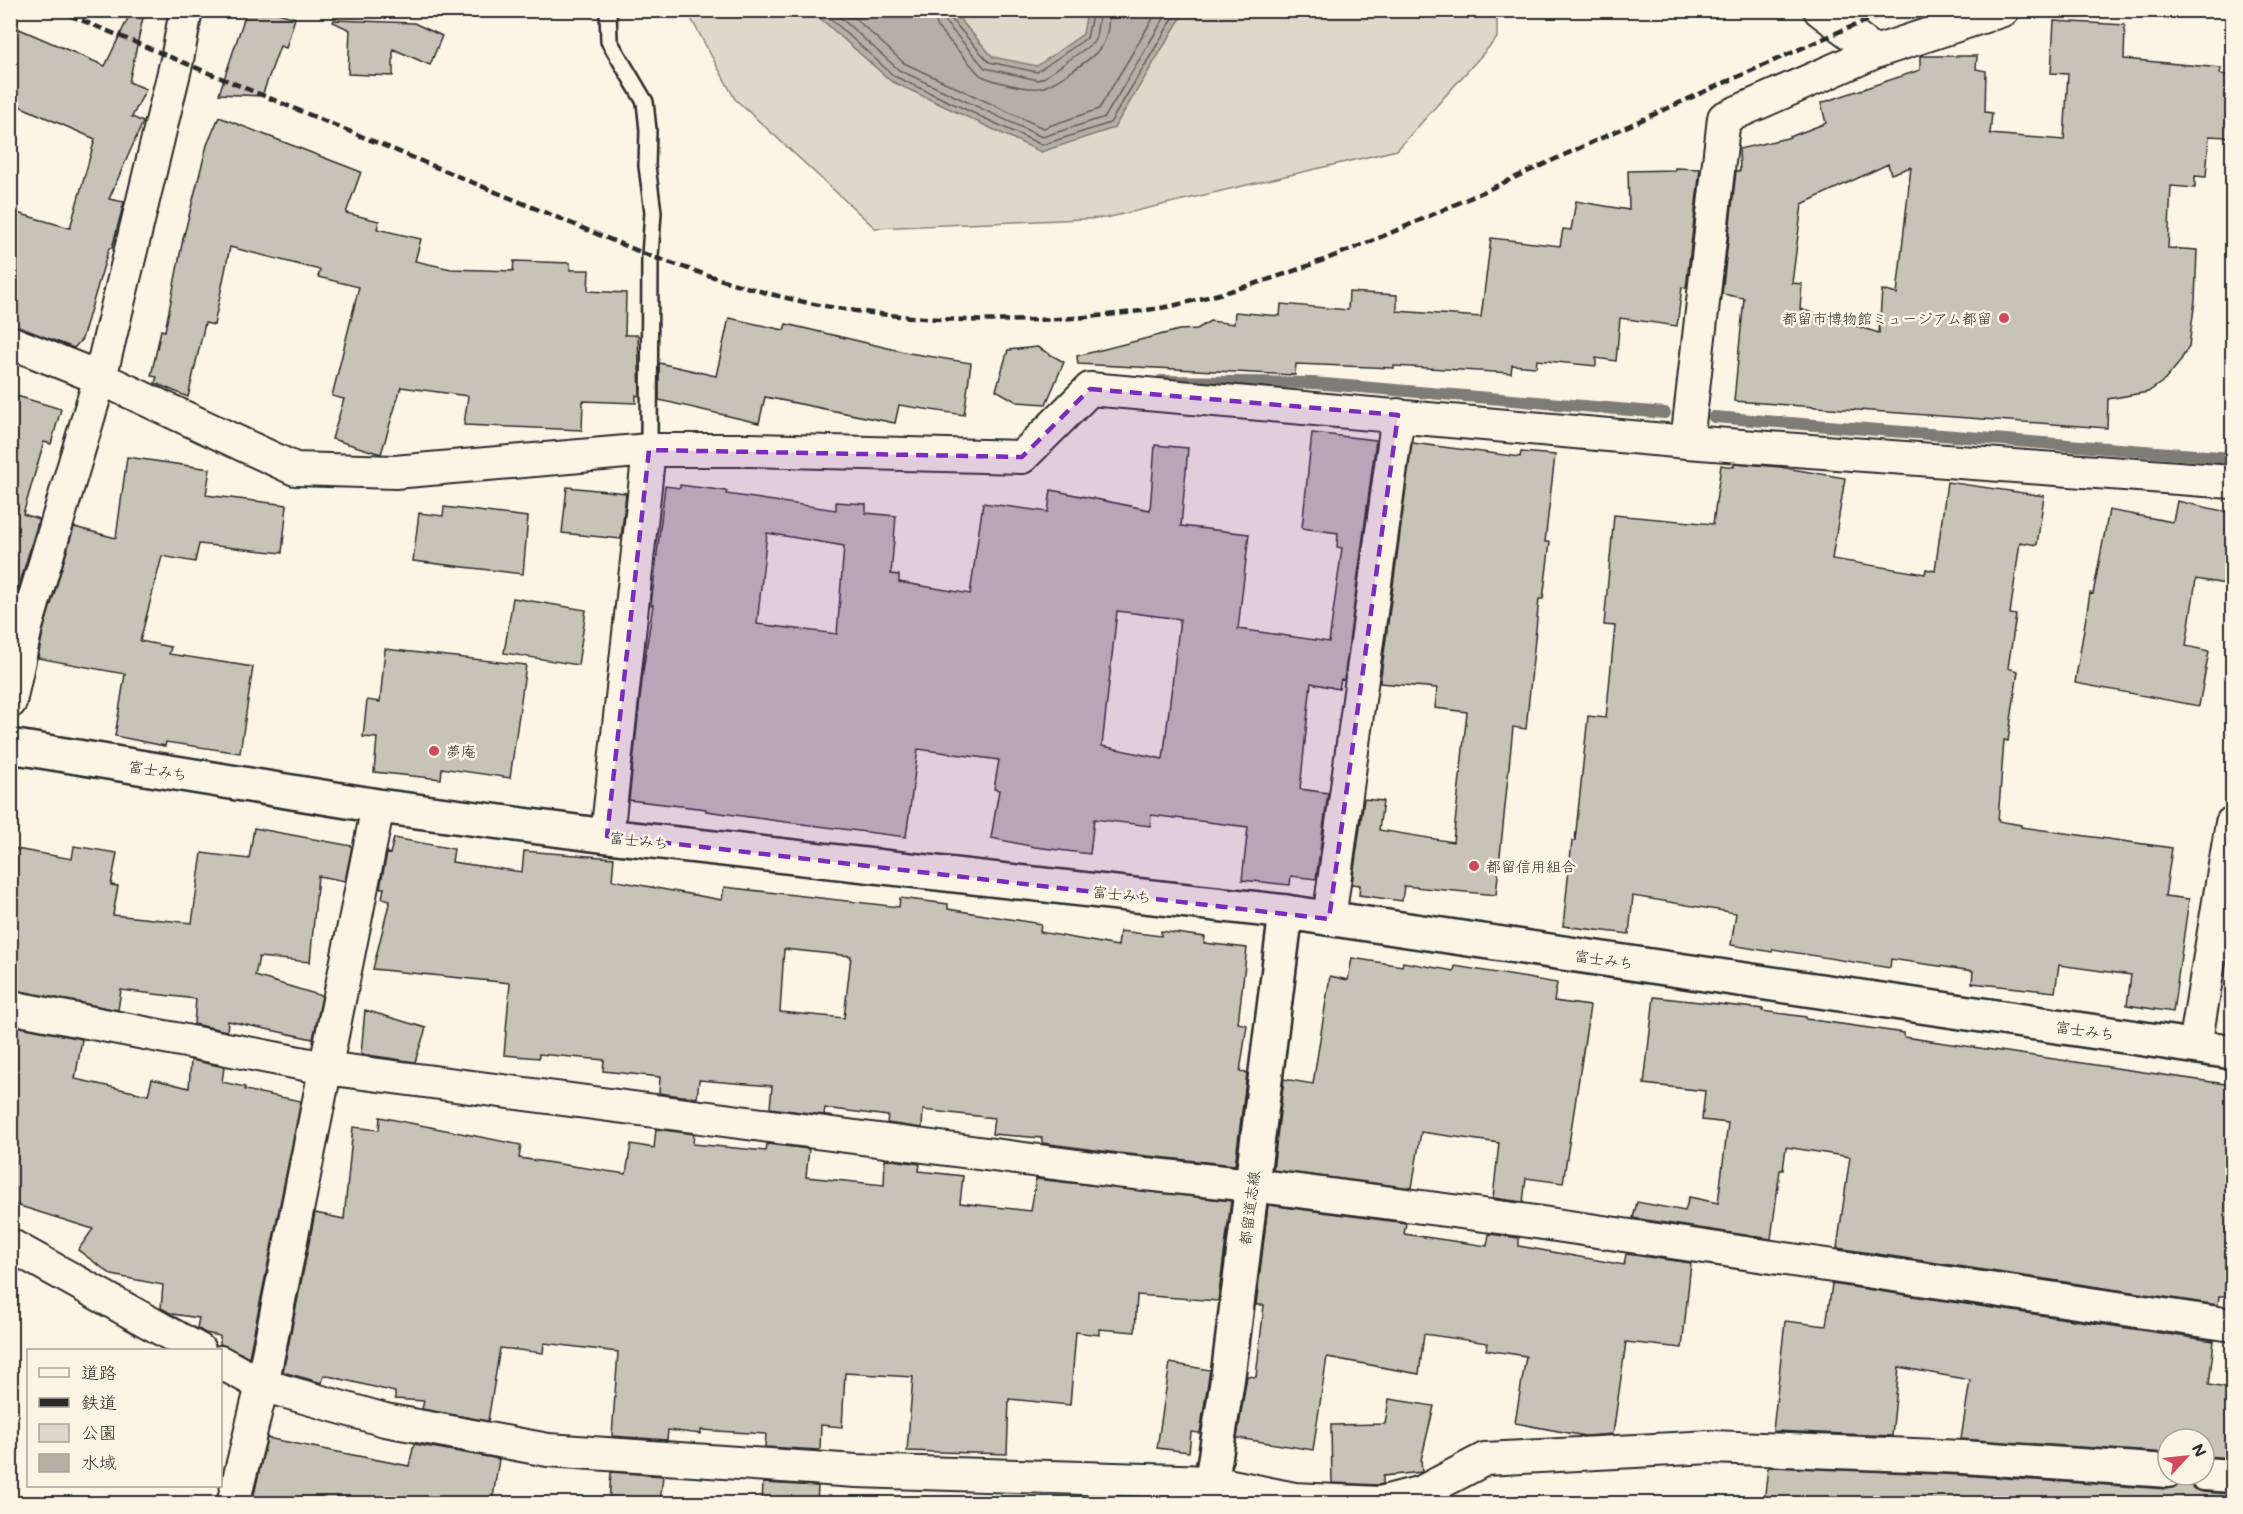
<svg xmlns="http://www.w3.org/2000/svg" width="2243" height="1514" viewBox="0 0 2243 1514" font-family="Mali,'Klee One',sans-serif">
<style>
.green{fill:#ded8ca;stroke:#84827a;stroke-width:1.5}
.water{fill:#b4b0a5;stroke:#7d7b74;stroke-width:1.5}
.lines{fill:none;stroke-linecap:round;stroke-linejoin:round}
.shore{stroke:#62605c;stroke-width:1.5}
.stream{stroke:#7d7b74;stroke-width:12}
.building{fill:#c8c3b7;stroke:#2b2b2b;stroke-width:1.5;fill-rule:evenodd}
.service-casing{stroke:#2b2b2b;stroke-width:20}
.minor-casing{stroke:#2b2b2b;stroke-width:36}
.primary-casing{stroke:#2b2b2b;stroke-width:38}
.trunk-casing{stroke:#2b2b2b;stroke-width:38}
.service{stroke:#fcf5e5;stroke-width:15}
.minor{stroke:#fcf5e5;stroke-width:32}
.primary{stroke:#fcf5e5;stroke-width:33}
.trunk{stroke:#fcf5e5;stroke-width:33}
.rail{stroke:#2b2b2b;stroke-width:4.5;stroke-dasharray:9 4.5;stroke-linecap:butt}
.marked{fill:#7b2cbf;fill-opacity:0.2;stroke:#7b2cbf;stroke-width:4.5;stroke-dasharray:12 8;stroke-linejoin:round}
.poi-dot{fill:#d1495b;stroke:#fcf5e5;stroke-width:2}
.labels{text-anchor:middle;dominant-baseline:central;stroke-width:5;stroke-linejoin:round;paint-order:stroke}
.poi-label{font-size:15px;fill:#2b2b2b;stroke:#fcf5e5;text-anchor:start}
.street-label{font-size:15px;fill:#2b2b2b;stroke:#fcf5e5}
</style>
<rect width="100%" height="100%" fill="#fcf5e5"/>
<filter id="ink" filterUnits="userSpaceOnUse"><feTurbulence type="fractalNoise" baseFrequency=".0167" numOctaves="2"/><feDisplacementMap in="SourceGraphic" scale="12" xChannelSelector="R" yChannelSelector="G"/><feConvolveMatrix kernelMatrix="1 2 1 2 8 2 1 2 1" color-interpolation-filters="sRGB"/></filter>
<g filter="url(#ink)">
<path class="green" d="M 1497,10 L 1497,38 L 1397,150 L 1106,218 L 875,228 L 735,99 L 687,11 Z"/>
<path class="water" d="M 812,11 L 958,11 L 957,16 L 993,57 L 1037,66 L 1083,34 L 1087,11 L 1185,11 L 1114,128 L 1041,152 L 891,81 Z"/>
<g class="lines">
<path class="shore" d="M 821,10 L 894,76 L 1042,145 L 1110,123 L 1178,10
M 832,10 L 899,70 L 1042,137 L 1105,117 L 1169,10
M 846,10 L 904,63 L 1043,128 L 1099,109 L 1158,10
M 935,10 L 935,19 L 938,28 L 980,75 C 991,81 1026,90 1039,88 C 1051,87 1095,57 1101,47 C 1108,38 1109,21 1109,10
M 944,10 L 946,23 L 985,68 L 1038,80 L 1045,77 L 1093,43 L 1096,37 L 1100,10
M 952,10 L 952,20 L 989,62 L 1037,72 L 1087,38 L 1093,10"/>
<path class="stream" d="M 1161,381 L 1313,383 L 1665,413
M 1714,417 L 2232,458"/>
</g>
<path class="building" d="M 132,10 L 144,13 L 129,82 L 146,89 L 132,117 L 143,122 L 109,199 L 124,202 L 112,248 L 109,248 L 82,339 L 74,348 L 10,324 L 10,211 L 70,228 L 95,139 L 10,102 L 10,25 L 105,66 Z
M 247,10 L 269,10 L 295,18 L 286,48 L 280,46 L 262,96 L 219,94 Z
M 334,20 L 414,23 L 442,36 L 430,65 L 393,49 L 393,76 L 348,74 L 350,30 L 333,22 Z
M 2054,21 L 2125,25 L 2124,59 L 2221,68 L 2220,74 L 2232,76 L 2229,137 L 2209,136 L 2206,177 L 2195,176 L 2195,188 L 2171,186 L 2168,248 L 2197,250 L 2195,300 L 2189,346 L 2179,363 L 2165,380 L 2148,392 L 2108,399 L 2107,428 L 1734,401 L 1744,298 L 1722,294 L 1736,171 L 1740,171 L 1739,149 L 1787,138 L 1826,123 L 1821,103 L 1920,70 L 1920,56 L 1977,56 L 1976,69 L 1986,71 L 1985,112 L 1992,113 L 1990,134 L 2064,140 L 2068,74 L 2051,73 ZM 1888,164 L 1891,174 L 1911,167 L 1897,294 L 1882,290 L 1879,333 L 1800,309 L 1802,284 L 1792,283 L 1802,204 Z
M 219,117 L 361,172 L 346,213 L 379,221 L 377,229 L 421,239 L 415,261 L 451,269 L 513,271 L 514,261 L 570,263 L 570,270 L 589,270 L 588,291 L 626,293 L 625,335 L 638,335 L 640,396 L 636,395 L 636,403 L 583,401 L 582,430 L 464,425 L 468,396 L 401,387 L 381,454 L 332,439 L 344,399 L 332,396 L 359,287 L 318,277 L 320,270 L 230,247 L 214,325 L 205,323 L 188,397 L 155,383 L 157,377 L 151,376 L 161,330 L 165,331 L 183,239 L 207,145 Z
M 1675,168 L 1700,169 L 1686,288 L 1682,287 L 1677,326 L 1620,318 L 1616,361 L 1596,358 L 1596,366 L 1537,360 L 1536,367 L 1512,365 L 1511,373 L 1394,366 L 1394,368 L 1296,364 L 1295,375 L 1078,364 L 1077,356 L 1179,330 L 1197,329 L 1210,321 L 1234,324 L 1235,312 L 1280,316 L 1281,304 L 1348,310 L 1349,292 L 1397,295 L 1397,311 L 1481,317 L 1491,238 L 1560,246 L 1563,229 L 1571,230 L 1576,201 L 1629,210 L 1628,171 L 1675,170 Z
M 729,318 L 784,330 L 786,324 L 909,353 L 971,363 L 964,415 L 899,405 L 895,423 L 765,397 L 759,423 L 659,400 L 659,363 L 716,376 Z
M 1037,347 L 1064,362 L 1046,404 L 1017,402 L 996,390 L 1008,350 Z
M 10,394 L 61,409 L 51,444 L 44,442 L 23,514 L 39,519 L 10,616 Z
M 1312,433 L 1376,440 L 1344,680 L 1341,679 L 1339,689 L 1311,683 L 1300,789 L 1328,793 L 1316,879 L 1291,876 L 1290,885 L 1242,880 L 1248,827 L 1151,815 L 1150,826 L 1094,819 L 1090,854 L 1035,847 L 991,838 L 999,790 L 994,789 L 999,760 L 918,749 L 906,837 L 778,821 L 706,811 L 706,809 L 629,800 L 643,671 L 653,605 L 651,605 L 665,486 L 680,488 L 680,485 L 727,491 L 726,494 L 836,510 L 836,502 L 866,504 L 866,513 L 896,516 L 891,574 L 899,575 L 899,582 L 970,594 L 983,503 L 1048,512 L 1051,490 L 1150,510 L 1155,445 L 1188,448 L 1181,526 L 1249,534 L 1238,629 L 1329,642 L 1342,548 L 1337,547 L 1338,533 L 1302,528 ZM 767,533 L 844,546 L 837,634 L 757,624 ZM 1117,611 L 1180,619 L 1163,759 L 1102,746 Z
M 1412,443 L 1520,457 L 1521,452 L 1555,455 L 1545,542 L 1550,542 L 1543,599 L 1539,599 L 1526,729 L 1513,727 L 1496,895 L 1404,886 L 1402,901 L 1359,895 L 1360,885 L 1352,884 L 1364,799 L 1383,801 L 1379,830 L 1453,842 L 1467,712 L 1435,708 L 1437,688 L 1380,683 Z
M 127,457 L 210,469 L 206,495 L 287,505 L 282,553 L 199,544 L 195,562 L 162,556 L 140,641 L 171,647 L 169,654 L 253,667 L 240,753 L 166,742 L 165,746 L 115,736 L 125,674 L 38,658 L 43,631 L 74,527 L 116,538 Z
M 1734,463 L 1780,467 L 1845,478 L 1832,559 L 1925,574 L 1926,569 L 1935,571 L 1947,482 L 2044,496 L 2037,545 L 2020,542 L 2010,614 L 2016,615 L 2008,668 L 2018,671 L 2008,741 L 2004,740 L 1998,821 L 2021,825 L 2021,827 L 2172,848 L 2165,896 L 2189,899 L 2173,1012 L 2127,1005 L 2131,975 L 2059,965 L 2055,992 L 1972,983 L 1973,971 L 1891,959 L 1890,968 L 1773,949 L 1772,952 L 1731,945 L 1736,913 L 1633,896 L 1629,934 L 1563,926 L 1572,841 L 1575,841 L 1588,716 L 1606,718 L 1615,626 L 1604,625 L 1614,515 L 1713,524 L 1721,465 L 1734,467 Z
M 567,487 L 626,493 L 621,539 L 562,533 Z
M 2177,501 L 2232,513 L 2232,585 L 2196,579 L 2186,646 L 2209,651 L 2199,706 L 2075,683 L 2090,593 L 2093,594 L 2109,510 L 2173,522 Z
M 444,507 L 528,517 L 523,574 L 413,561 L 419,513 L 443,516 Z
M 513,598 L 586,610 L 578,665 L 504,653 Z
M 385,649 L 526,665 L 510,778 L 442,768 L 441,779 L 374,772 L 377,738 L 363,737 L 367,700 L 380,702 Z
M 254,828 L 352,846 L 345,881 L 318,876 L 310,962 L 259,957 L 255,976 L 322,996 L 313,1039 L 228,1021 L 227,1031 L 194,1024 L 196,999 L 121,990 L 118,1010 L 10,989 L 10,848 L 72,859 L 74,846 L 117,853 L 111,885 L 118,886 L 113,915 L 192,923 L 202,853 L 249,859 Z
M 394,838 L 454,849 L 452,862 L 522,872 L 524,851 L 614,858 L 612,880 L 722,900 L 724,887 L 899,907 L 900,898 L 948,904 L 948,909 L 1041,924 L 1040,932 L 1118,946 L 1120,931 L 1161,936 L 1161,931 L 1205,937 L 1204,943 L 1247,948 L 1238,1023 L 1247,1025 L 1240,1072 L 1247,1073 L 1235,1165 L 1118,1153 L 1042,1143 L 1042,1138 L 992,1134 L 994,1118 L 923,1110 L 922,1128 L 887,1123 L 888,1116 L 825,1108 L 824,1115 L 770,1108 L 772,1086 L 699,1080 L 697,1098 L 659,1093 L 660,1077 L 603,1071 L 604,1060 L 539,1054 L 539,1058 L 504,1055 L 510,983 L 373,969 L 390,900 L 382,898 L 384,888 L 380,888 L 387,853 L 390,854 ZM 784,949 L 851,956 L 844,1018 L 780,1012 Z
M 1352,958 L 1402,966 L 1403,962 L 1454,971 L 1455,966 L 1557,983 L 1554,1001 L 1590,1006 L 1563,1183 L 1526,1178 L 1523,1202 L 1493,1198 L 1499,1143 L 1421,1132 L 1412,1188 L 1273,1170 L 1284,1079 L 1313,1084 L 1330,976 L 1348,980 Z
M 1654,997 L 1763,1009 L 1762,1011 L 1806,1017 L 1806,1019 L 1904,1033 L 1904,1037 L 2232,1085 L 2232,1237 L 2225,1296 L 2219,1296 L 2218,1305 L 1837,1248 L 1850,1157 L 1786,1147 L 1783,1170 L 1780,1170 L 1771,1239 L 1633,1218 L 1637,1202 L 1685,1211 L 1689,1197 L 1718,1203 L 1728,1123 L 1702,1120 L 1705,1091 L 1644,1084 Z
M 365,1010 L 426,1028 L 415,1062 L 361,1054 Z
M 10,1025 L 82,1039 L 75,1079 L 148,1095 L 152,1079 L 189,1088 L 191,1060 L 224,1067 L 222,1082 L 245,1087 L 245,1090 L 301,1101 L 249,1357 L 220,1344 L 220,1336 L 205,1333 L 197,1328 L 199,1318 L 172,1314 L 161,1308 L 163,1285 L 112,1275 L 78,1250 L 93,1229 L 10,1203 Z
M 380,1117 L 521,1145 L 519,1158 L 626,1174 L 631,1144 L 654,1148 L 656,1129 L 694,1134 L 693,1144 L 766,1151 L 767,1144 L 809,1149 L 806,1177 L 884,1185 L 885,1159 L 920,1164 L 919,1171 L 963,1176 L 960,1203 L 1031,1211 L 1036,1179 L 1231,1201 L 1218,1301 L 1137,1295 L 1135,1332 L 1099,1329 L 1099,1335 L 1076,1332 L 1070,1405 L 1009,1399 L 1007,1454 L 907,1451 L 913,1377 L 845,1373 L 842,1427 L 821,1425 L 820,1450 L 765,1447 L 766,1434 L 701,1430 L 701,1434 L 668,1430 L 667,1440 L 612,1436 L 618,1352 L 544,1343 L 543,1353 L 500,1348 L 488,1421 L 422,1409 L 424,1401 L 395,1399 L 395,1392 L 324,1375 L 322,1383 L 283,1372 L 315,1213 L 344,1219 L 353,1127 L 379,1130 Z
M 1268,1205 L 1406,1223 L 1404,1234 L 1487,1246 L 1489,1234 L 1519,1238 L 1519,1246 L 1624,1265 L 1626,1254 L 1691,1263 L 1682,1348 L 1626,1342 L 1613,1434 L 1585,1436 L 1515,1423 L 1526,1356 L 1486,1350 L 1488,1343 L 1424,1334 L 1419,1374 L 1327,1357 L 1313,1450 L 1237,1438 L 1247,1376 L 1256,1377 L 1264,1305 L 1256,1305 Z
M 1832,1284 L 2214,1341 L 2209,1385 L 2232,1389 L 2232,1458 L 2204,1456 L 2204,1439 L 2168,1439 L 2168,1453 L 1961,1439 L 1970,1380 L 1899,1367 L 1892,1436 L 1773,1431 L 1785,1321 L 1826,1326 Z
M 1170,1363 L 1210,1370 L 1200,1433 L 1191,1432 L 1189,1452 L 1157,1448 Z
M 1389,1399 L 1434,1406 L 1421,1460 L 1422,1472 L 1383,1476 L 1383,1484 L 1378,1485 L 1332,1483 L 1331,1425 L 1385,1424 Z
M 267,1438 L 409,1466 L 414,1444 L 499,1459 L 492,1503 L 252,1503 Z
M 1768,1467 L 1962,1475 L 2167,1489 L 2176,1487 L 2186,1475 L 2188,1482 L 2194,1489 L 2203,1492 L 2232,1494 L 2232,1503 L 1764,1503 Z
M 611,1472 L 663,1476 L 660,1503 L 609,1503 Z
M 763,1483 L 818,1486 L 817,1503 L 762,1503 Z"/>
<g class="lines">
<defs>
<path id="service" d="M 608,10 L 609,41 L 645,102 L 648,130 L 647,166 L 653,212 L 650,256 L 649,450"/>
<path id="minor" d="M 1820,10 L 1875,52
M 10,342 L 100,378 L 295,469 L 395,472 L 649,450 L 750,450 L 1022,457 L 1090,389 L 1687,442 L 2232,482
M 1687,442 L 1724,118 L 1875,52 L 2003,10
M 10,702 L 26,627 L 100,378 L 177,60 L 186,10
M 607,836 L 649,450
M 1329,919 L 1398,415
M 10,1007 L 325,1068 L 1116,1171 L 1252,1185 L 1522,1220 L 2232,1325
M 2195,1046 L 2232,823
M 10,1245 L 199,1350
M 220,1362 L 262,1385 L 385,1420 L 548,1450 L 856,1471 L 1212,1482 L 1294,1499 L 1380,1503 L 1422,1492 L 1485,1459 L 1711,1447 L 1963,1457 L 2168,1471
M 2204,1474 L 2232,1476
M 233,1504 L 262,1385 L 378,806"/>
<path id="primary" d="M 1208,1504 L 1228,1376 L 1286,912"/>
<path id="trunk" d="M 10,746 L 378,806 L 607,836 L 1286,912 L 2232,1052"/>
</defs>
<use href="#service" class="service-casing"/>
<use href="#minor" class="minor-casing"/>
<use href="#primary" class="primary-casing"/>
<use href="#trunk" class="trunk-casing"/>
<use href="#service" class="service"/>
<use href="#minor" class="minor"/>
<use href="#primary" class="primary"/>
<use href="#trunk" class="trunk"/>
<path class="rail" d="M 57,10 L 650,256 C 704,274 758,293 814,304 C 924,325 1055,326 1166,307 C 1183,304 1199,299 1215,295 C 1316,269 1409,225 1503,183 C 1616,131 1730,80 1843,30 L 1895,10"/>
</g>
</g>
<path class="marked" d="M 1090,389 L 1398,415 L 1329,919 L 607,836 L 649,450 L 1022,457 Z"/>
<g class="poi-dot">
<circle cx="2004" cy="318" r="6"/>
<circle cx="434" cy="751" r="6"/>
<circle cx="1474" cy="866" r="6"/>
</g>
<g class="labels">
<g class="poi-label">
<text x="1992" y="318" text-anchor="end">都留市博物館ミュージアム都留</text>
<text x="446" y="751">夢庵</text>
<text x="1486" y="866">都留信用組合</text>
</g>
<g class="street-label">
<text transform="translate(158 770) rotate(9)">富士みち</text>
<text transform="translate(639 840) rotate(6)">富士みち</text>
<text transform="translate(1122 894) rotate(6)">富士みち</text>
<text transform="translate(1604 959) rotate(8)">富士みち</text>
<text transform="translate(2085 1030) rotate(8)">富士みち</text>
<text transform="translate(1249 1208) rotate(-83)">都留道志線</text>
</g>
</g>
<rect width="2243" height="1514" fill="none" stroke="#fcf5e5" stroke-width="36"/>
<rect x="18" y="18" width="2207" height="1478" fill="none" stroke="#2b2b2b" stroke-width="2" filter="url(#ink)"/>
<rect x="27" y="1349" width="195" height="138" fill="#fcf5e5" stroke="#a8a49b" stroke-width="1.5"/>
<rect x="39" y="1368" width="30" height="9" fill="#fcf5e5" stroke="#a8a49b" stroke-width="1.5"/>
<text x="81" y="1379" font-size="18" fill="#2b2b2b">道路</text>
<rect x="39" y="1398" width="30" height="9" fill="#2b2b2b" stroke="#a8a49b" stroke-width="1.5"/>
<text x="81" y="1409" font-size="18" fill="#2b2b2b">鉄道</text>
<rect x="39" y="1424" width="30" height="18" fill="#ded8ca" stroke="#a8a49b" stroke-width="1.5"/>
<text x="81" y="1439" font-size="18" fill="#2b2b2b">公園</text>
<rect x="39" y="1454" width="30" height="18" fill="#b4b0a5" stroke="#a8a49b" stroke-width="1.5"/>
<text x="81" y="1469" font-size="18" fill="#2b2b2b">水域</text>
<g transform="translate(2186 1457) rotate(63)"><circle r="28" fill="#fcf5e5" stroke="#a8a49b" stroke-width="1.5"/>
<path d="M0-4.5L10 22L0 15L-10 22Z" fill="#d1495b"/>
<text y="-9" font-size="16" font-weight="bold" text-anchor="middle" fill="#2b2b2b">N</text>
</g>
</svg>
